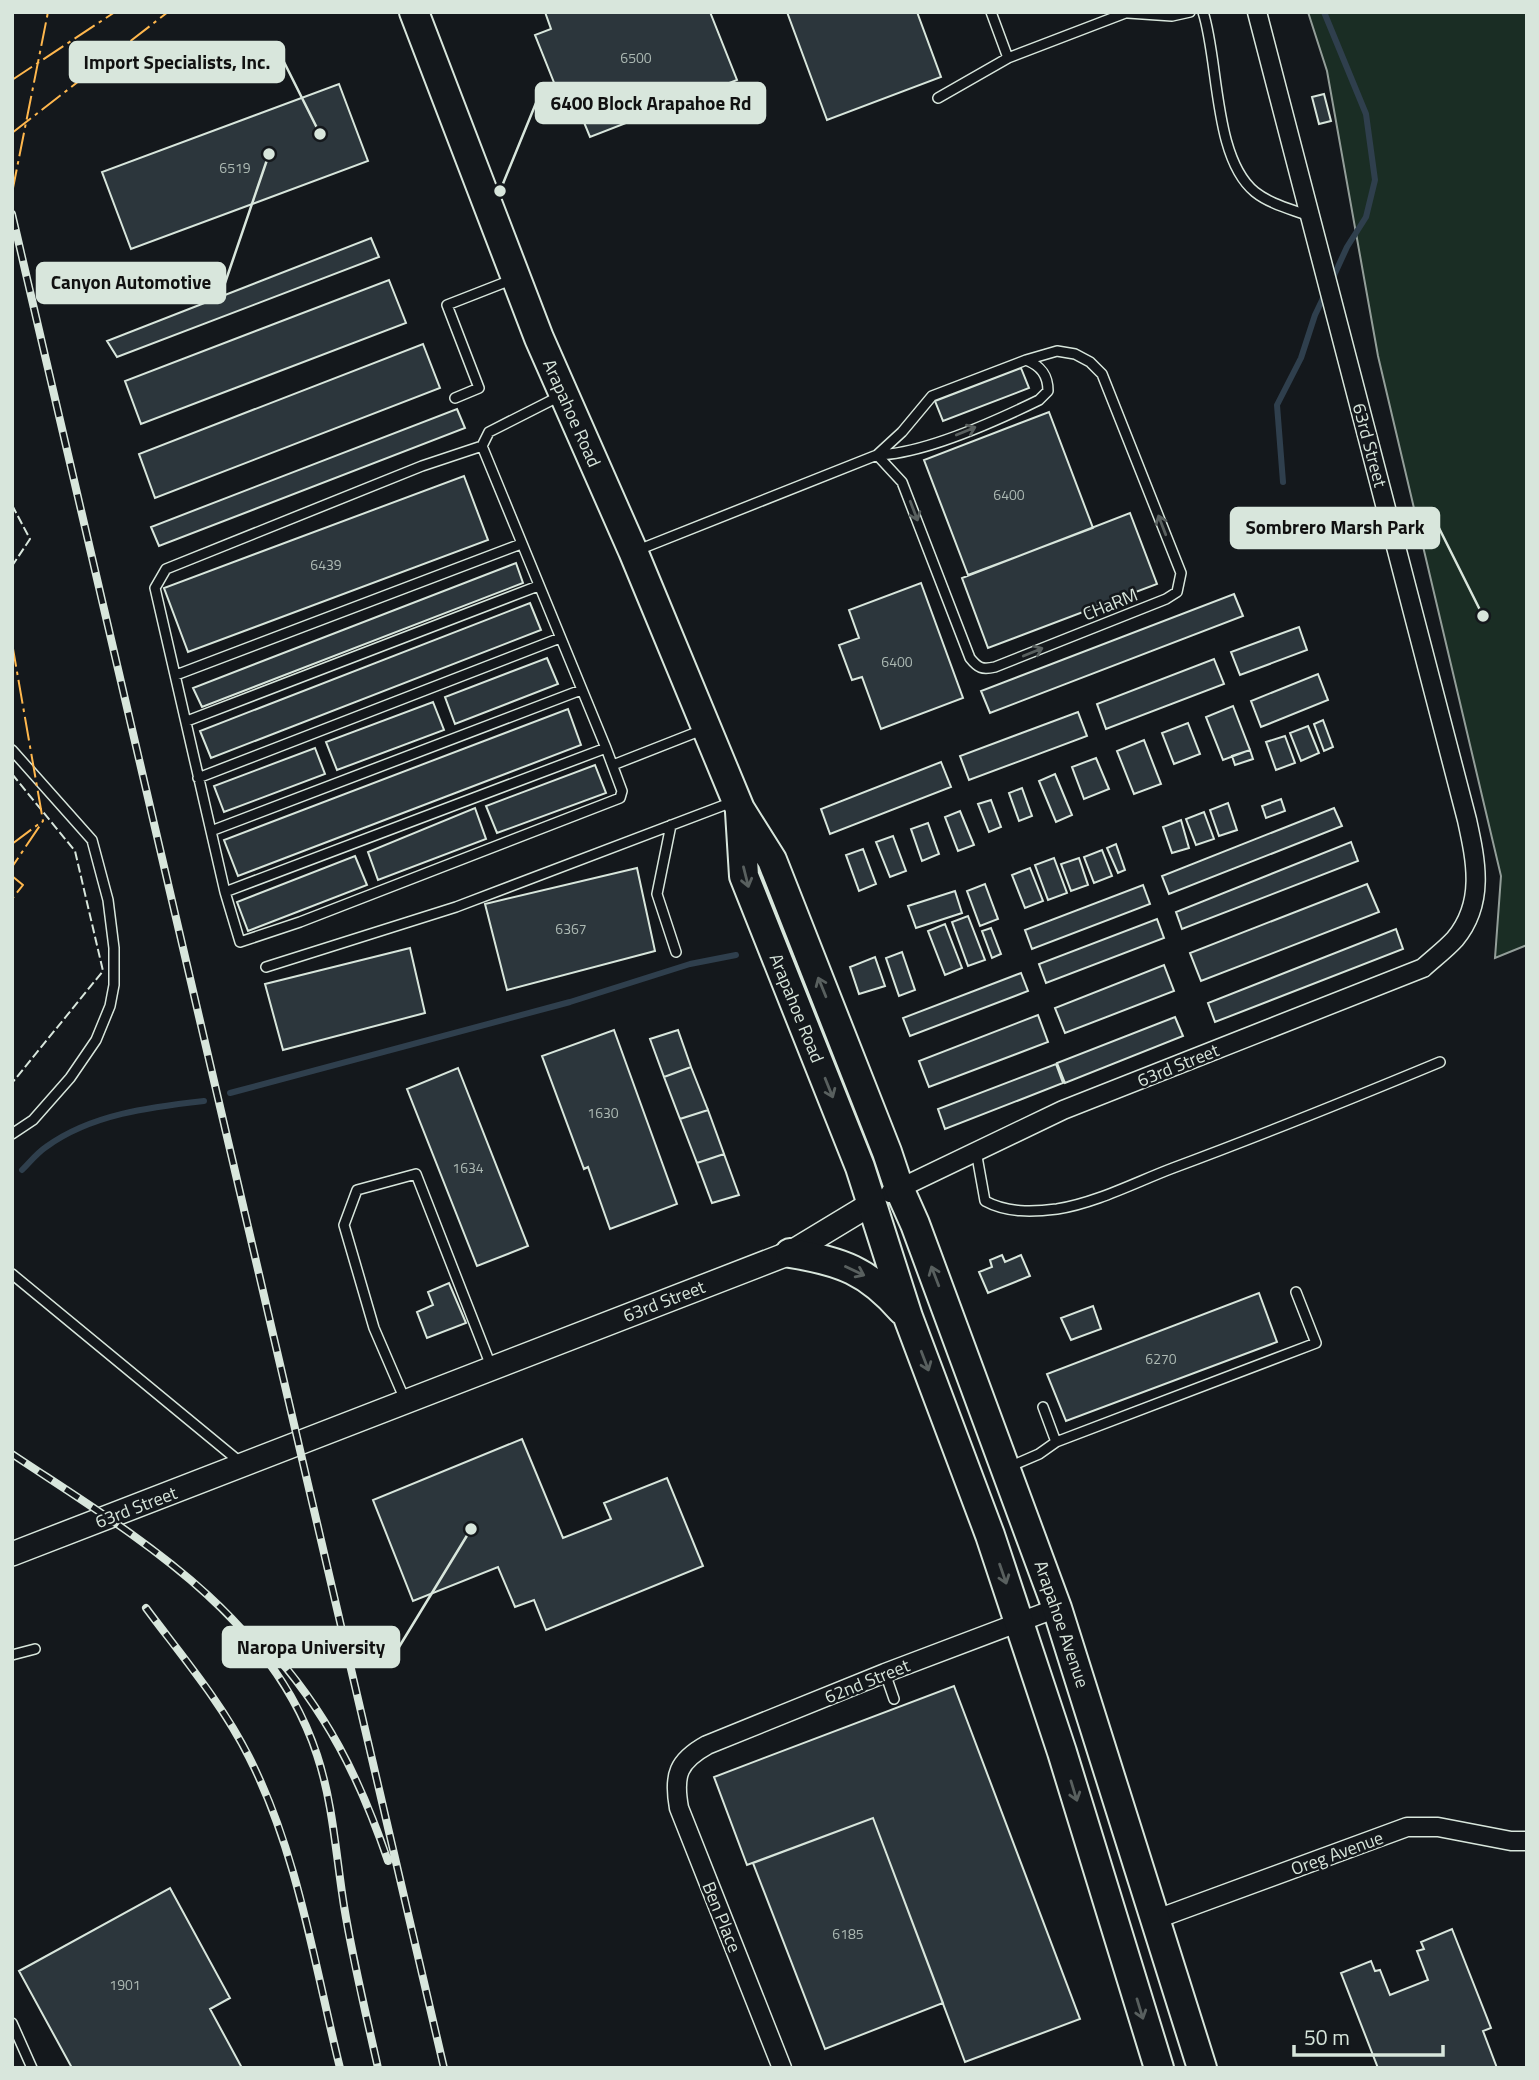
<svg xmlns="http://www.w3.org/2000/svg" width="1539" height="2080" viewBox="0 0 1539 2080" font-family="'Titillium Web',sans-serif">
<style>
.green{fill:#1a2d24;stroke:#939e99;stroke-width:2}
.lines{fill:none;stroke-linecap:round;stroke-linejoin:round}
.stream{stroke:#2f3f4d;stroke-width:6}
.building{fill:#2c363c;stroke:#d8e6dc;stroke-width:2}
.service-casing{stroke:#d8e6dc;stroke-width:12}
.minor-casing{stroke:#d8e6dc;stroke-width:21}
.tertiary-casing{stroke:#d8e6dc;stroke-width:26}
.primary-casing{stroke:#d8e6dc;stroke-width:32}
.service{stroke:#14181c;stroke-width:9}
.minor{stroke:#14181c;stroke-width:18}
.tertiary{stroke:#14181c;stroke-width:23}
.primary{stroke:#14181c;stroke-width:28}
.rail-casing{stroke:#d8e6dc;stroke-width:8}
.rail{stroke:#14181c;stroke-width:5;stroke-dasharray:16;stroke-linecap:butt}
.fence{stroke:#d8e6dc;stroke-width:2;stroke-dasharray:9 3.5;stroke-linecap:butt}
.power{stroke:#ffb74d;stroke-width:2;stroke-dasharray:24 5 3.5 5;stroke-linecap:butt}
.oneway{stroke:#59605f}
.labels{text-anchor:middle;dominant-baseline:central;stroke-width:5;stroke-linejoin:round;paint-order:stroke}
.number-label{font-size:14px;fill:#adbab4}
.street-label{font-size:18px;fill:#d8e6dc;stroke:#14181c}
.leader{fill:none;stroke:#d8e6dc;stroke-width:2.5}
.callout-dot{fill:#d8e6dc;stroke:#14181c;stroke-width:2.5}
.callout{fill:#d8e6dc;stroke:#d8e6dc;stroke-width:2.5}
.callout-label{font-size:19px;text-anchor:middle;font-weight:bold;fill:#111}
</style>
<rect width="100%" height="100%" fill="#14181c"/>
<path class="green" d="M 1308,12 L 1527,12 L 1527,945 L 1495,958 L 1501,876 L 1378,356 L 1327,71 Z"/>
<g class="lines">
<path class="stream" d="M 1324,12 L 1366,114 L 1375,180 L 1366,217 L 1347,247 L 1331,282
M 1283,482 L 1277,405 L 1301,358 L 1315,315 L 1326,292
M 230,1093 L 570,1002 L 690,964 L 736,955
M 22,1170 C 30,1162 37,1153 46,1147 C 91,1114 151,1107 204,1101"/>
</g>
<path class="building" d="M 545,12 L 710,12 L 737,80 L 590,137 L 581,115 L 569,120 L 535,35 L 551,29 Z
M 787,12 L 917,12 L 941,77 L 827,120 Z
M 339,84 L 368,161 L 131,249 L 102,172 Z
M 1324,94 L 1331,121 L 1319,124 L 1312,97 Z
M 371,238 L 379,257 L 117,357 L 107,341 Z
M 389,280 L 406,323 L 141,424 L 125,381 Z
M 423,344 L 440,388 L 155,498 L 139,454 Z
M 1021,368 L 1029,388 L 943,421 L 935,401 Z
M 457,409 L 465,428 L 159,546 L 151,527 Z
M 1049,412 L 1093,528 L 968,575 L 924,460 Z
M 464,476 L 488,540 L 188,652 L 164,588 Z
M 1130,513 L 1157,584 L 988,648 L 962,578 Z
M 516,563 L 523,583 L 202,707 L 193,688 Z
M 921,583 L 963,698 L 881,729 L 862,677 L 852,680 L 839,645 L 859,638 L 849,610 Z
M 1234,594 L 1243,616 L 990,713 L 981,691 Z
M 530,603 L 541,630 L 211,758 L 200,731 Z
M 1299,627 L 1307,650 L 1240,675 L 1231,652 Z
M 547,658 L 558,684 L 455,724 L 445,697 Z
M 1214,659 L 1224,684 L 1106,729 L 1097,704 Z
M 1318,674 L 1328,700 L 1261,727 L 1251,701 Z
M 433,702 L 444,730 L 337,770 L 326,742 Z
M 1233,706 L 1250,750 L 1223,760 L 1206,717 Z
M 568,709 L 581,745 L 238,876 L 224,840 Z
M 1078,712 L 1087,736 L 969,780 L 960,756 Z
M 1323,720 L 1333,747 L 1324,751 L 1314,724 Z
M 1188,723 L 1200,754 L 1174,764 L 1162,733 Z
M 1308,726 L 1319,753 L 1301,761 L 1290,733 Z
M 1285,736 L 1295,763 L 1276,770 L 1266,742 Z
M 1144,740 L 1161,784 L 1134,794 L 1117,751 Z
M 315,748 L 325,774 L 224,812 L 214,786 Z
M 1250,750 L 1253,759 L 1235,765 L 1232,756 Z
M 1096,758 L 1109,789 L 1084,799 L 1072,767 Z
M 941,762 L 951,787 L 830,834 L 821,809 Z
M 595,765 L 606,793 L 497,833 L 486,806 Z
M 1055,774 L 1072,815 L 1056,822 L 1039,781 Z
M 1022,788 L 1032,816 L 1019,821 L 1009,793 Z
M 1281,799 L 1285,811 L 1266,818 L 1262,806 Z
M 991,800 L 1001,827 L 989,832 L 978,804 Z
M 1228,803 L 1237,830 L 1219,836 L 1210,810 Z
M 475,808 L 486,839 L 378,880 L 368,852 Z
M 1334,808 L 1342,826 L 1169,894 L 1162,876 Z
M 960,811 L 974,845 L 958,851 L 945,817 Z
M 1204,812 L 1214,839 L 1196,845 L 1186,819 Z
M 1181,820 L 1189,848 L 1172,853 L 1163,827 Z
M 928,823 L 939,854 L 922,861 L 911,829 Z
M 893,836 L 906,871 L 890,877 L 876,842 Z
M 1351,842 L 1358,861 L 1182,929 L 1176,912 Z
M 1116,844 L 1125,870 L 1118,873 L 1107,848 Z
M 863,849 L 876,884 L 859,891 L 846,855 Z
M 1102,850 L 1112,876 L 1094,883 L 1084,857 Z
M 355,856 L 367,885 L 248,931 L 237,902 Z
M 1054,858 L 1067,893 L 1048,900 L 1035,865 Z
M 1079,858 L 1088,885 L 1071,891 L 1061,864 Z
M 637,868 L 655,951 L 507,990 L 485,904 Z
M 1030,868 L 1043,901 L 1025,908 L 1012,875 Z
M 985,884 L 998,919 L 980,926 L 967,891 Z
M 1367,884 L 1379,912 L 1201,981 L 1190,953 Z
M 1143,885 L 1150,904 L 1032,949 L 1025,930 Z
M 955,891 L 962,913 L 916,928 L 908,906 Z
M 968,916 L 985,960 L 968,966 L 952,922 Z
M 1157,919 L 1164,938 L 1046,983 L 1039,964 Z
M 945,924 L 962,968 L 945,975 L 928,931 Z
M 991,928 L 1001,954 L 992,958 L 982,931 Z
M 1396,929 L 1403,949 L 1215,1022 L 1208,1003 Z
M 410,948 L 425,1013 L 283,1050 L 265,984 Z
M 902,952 L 915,990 L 899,996 L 886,958 Z
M 875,957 L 885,986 L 859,994 L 850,967 Z
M 1164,965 L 1174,991 L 1065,1033 L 1055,1008 Z
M 1021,973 L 1028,991 L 910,1036 L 903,1018 Z
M 1038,1015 L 1048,1042 L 929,1087 L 919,1061 Z
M 1175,1017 L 1183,1036 L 1065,1083 L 1057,1063 Z
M 614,1030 L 677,1204 L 610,1229 L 588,1167 L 584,1169 L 542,1056 Z
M 678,1030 L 691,1067 L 664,1077 L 650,1039 Z
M 1056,1064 L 1063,1083 L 945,1129 L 938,1109 Z
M 691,1067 L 708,1110 L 680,1119 L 664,1077 Z
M 458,1068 L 528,1246 L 477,1266 L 407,1089 Z
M 708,1110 L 724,1154 L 697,1163 L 680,1119 Z
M 724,1154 L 739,1195 L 712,1203 L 697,1163 Z
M 1002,1255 L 1005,1262 L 1021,1255 L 1030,1276 L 988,1293 L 979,1272 L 992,1267 L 990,1260 Z
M 449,1283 L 466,1323 L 427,1338 L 417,1312 L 433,1305 L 428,1292 Z
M 1259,1293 L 1277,1342 L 1066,1421 L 1047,1374 Z
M 1093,1306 L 1101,1329 L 1071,1340 L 1061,1318 Z
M 522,1439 L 563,1538 L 611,1519 L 604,1503 L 667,1478 L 703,1566 L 546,1630 L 534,1600 L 515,1607 L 498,1567 L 413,1601 L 373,1500 Z
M 954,1686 L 1080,2019 L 965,2062 L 873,1818 L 747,1865 L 714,1777 Z
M 873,1818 L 943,2003 L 825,2049 L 753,1863 Z
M 170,1888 L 230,1998 L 210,2009 L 242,2068 L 72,2068 L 19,1971 Z
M 1452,1929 L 1491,2028 L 1483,2031 L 1497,2068 L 1378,2068 L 1341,1973 L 1371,1961 L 1375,1971 L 1380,1970 L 1390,1995 L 1428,1980 L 1417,1951 L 1424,1949 L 1421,1942 Z"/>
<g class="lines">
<defs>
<path id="service" d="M 991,12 L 1008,58 L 1128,12
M 1203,12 C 1219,60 1213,158 1255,192 C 1270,204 1291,209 1309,216
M 1128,13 L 1172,16 L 1190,12
M 938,98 L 1008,58
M 455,398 L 479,388 L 447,305 L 511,280
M 482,446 L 606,748 L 622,791 L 620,798 L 300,922 L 240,942 L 225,892 L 155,588 L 166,569 L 422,466 L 482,446 L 489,432 L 560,396
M 877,455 C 923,454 996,421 1039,400 L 1048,391 C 1048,375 1041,366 1026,360
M 638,550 L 877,455 L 902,432 L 932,396 L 1026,360 L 1057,351 L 1075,354 L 1090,362 L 1102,374 L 1181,573 L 1177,592 L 1166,599 L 995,667 C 982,670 978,668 970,658 L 902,482 L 877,455
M 176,675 L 521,544
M 187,721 L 538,586
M 12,750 L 92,840 L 108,900 L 114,948 L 114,985 L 110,1006 L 96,1040 L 70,1078 L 33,1120 L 12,1134
M 613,765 L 702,730
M 198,778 L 560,638
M 671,825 L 657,894 L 676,952
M 211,831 L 581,690
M 225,892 L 606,748
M 266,967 L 456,907 L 735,801
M 976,1151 L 985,1201 C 1007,1213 1033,1212 1057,1209 C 1096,1203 1136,1182 1173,1168 C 1262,1135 1351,1099 1440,1062
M 12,1274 L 240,1462
M 405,1400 L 374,1328 L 344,1225 L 357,1190 L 416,1174 L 491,1366
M 1056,1442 L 1316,1343 L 1296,1292
M 1009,1467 L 1039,1454 L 1056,1442 L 1043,1407
M 12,1655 L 35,1649
M 885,1673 L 894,1699
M 12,2023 L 32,2068"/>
<path id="minor" d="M 890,1193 L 1063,1110 L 1423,968 C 1434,958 1446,949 1455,939 C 1485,903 1476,861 1467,820 L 1257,12
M 1154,1920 L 1407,1827 L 1438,1827 L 1511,1841 L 1527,1841
M 782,2068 L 679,1808 C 673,1775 678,1761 707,1745 L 885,1673 L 1057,1608"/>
<path id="tertiary" d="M 12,1554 L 790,1253 L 871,1204"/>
<path id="primary" d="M 414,12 L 539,338 L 633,551 L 740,809 L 772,860 L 887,1152 L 899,1188 L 915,1224 L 1057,1608 L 1202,2068
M 740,812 L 744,876 L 860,1167 L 908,1317 L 990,1535 L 1062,1752 L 1159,2068
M 790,1253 C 841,1261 868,1271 902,1310"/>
</defs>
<use href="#service" class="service-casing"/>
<use href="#minor" class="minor-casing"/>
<use href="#tertiary" class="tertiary-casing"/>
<use href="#primary" class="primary-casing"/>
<use href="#service" class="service"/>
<use href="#minor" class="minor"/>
<use href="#tertiary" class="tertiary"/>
<use href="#primary" class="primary"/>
<defs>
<path id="rail" d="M 12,214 L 444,2068
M 12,1454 C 129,1532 271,1613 317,1755 C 333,1803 336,1856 344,1906 C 353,1961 366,2014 378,2068
M 146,1608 C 181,1655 222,1703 249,1757 C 298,1854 314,1963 340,2068
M 267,1646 C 326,1710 360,1779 388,1861"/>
</defs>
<use href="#rail" class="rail-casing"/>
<use href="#rail" class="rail"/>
<path class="fence" d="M 12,505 L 30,539 L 12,566
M 12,774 L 75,851 L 103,971 L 12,1083"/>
<path class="power" d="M 12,80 L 115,12
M 12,133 L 168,12
M 12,193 L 48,12
M 12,643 L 43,821 L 12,867
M 12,844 L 40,823
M 12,876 L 23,885 L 12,899"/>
</g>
<defs><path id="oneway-shaft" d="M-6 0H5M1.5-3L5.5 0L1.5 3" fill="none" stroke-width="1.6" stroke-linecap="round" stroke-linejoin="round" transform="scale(1.75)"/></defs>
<g class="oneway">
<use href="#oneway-shaft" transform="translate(966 431) rotate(-22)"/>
<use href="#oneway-shaft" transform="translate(914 511) rotate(69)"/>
<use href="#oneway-shaft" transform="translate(1162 525) rotate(-111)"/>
<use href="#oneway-shaft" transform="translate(1033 652) rotate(-22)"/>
<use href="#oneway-shaft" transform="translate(746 877) rotate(76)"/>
<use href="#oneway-shaft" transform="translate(822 987) rotate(-112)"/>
<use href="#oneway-shaft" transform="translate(829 1088) rotate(68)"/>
<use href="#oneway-shaft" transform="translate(855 1271) rotate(25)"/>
<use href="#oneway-shaft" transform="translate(935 1276) rotate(-111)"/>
<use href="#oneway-shaft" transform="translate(925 1361) rotate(69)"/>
<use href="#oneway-shaft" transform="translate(1003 1574) rotate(71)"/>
<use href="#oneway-shaft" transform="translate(1074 1791) rotate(73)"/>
<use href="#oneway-shaft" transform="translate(1140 2009) rotate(73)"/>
</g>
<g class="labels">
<g class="number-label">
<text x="636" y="57">6500</text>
<text x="235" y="167">6519</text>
<text x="1009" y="494">6400</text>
<text x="326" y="564">6439</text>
<text x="897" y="661">6400</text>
<text x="571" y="928">6367</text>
<text x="603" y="1112">1630</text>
<text x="468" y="1167">1634</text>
<text x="1161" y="1358">6270</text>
<text x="848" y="1933">6185</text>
<text x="125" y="1984">1901</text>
</g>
<g class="street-label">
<text transform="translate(572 413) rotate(66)">Arapahoe Road</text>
<text transform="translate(1370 445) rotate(75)">63rd Street</text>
<text transform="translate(1110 604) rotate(-22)">CHaRM</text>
<text transform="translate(797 1008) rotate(68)">Arapahoe Road</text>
<text transform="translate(1178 1065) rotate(-22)">63rd Street</text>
<text transform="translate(664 1301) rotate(-21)">63rd Street</text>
<text transform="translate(136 1507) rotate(-21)">63rd Street</text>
<text transform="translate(1062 1624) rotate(71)">Arapahoe Avenue</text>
<text transform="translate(867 1681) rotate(-22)">62nd Street</text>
<text transform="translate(1337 1853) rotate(-20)">Oreg Avenue</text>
<text transform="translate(722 1917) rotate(68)">Ben Place</text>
</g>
</g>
<path class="leader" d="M320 134L284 62M500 191L536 103M269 154L225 283M1483 616L1439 528M471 1529L399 1647"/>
<g class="callout-dot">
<circle cx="320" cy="134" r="7"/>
<circle cx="500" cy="191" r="7"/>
<circle cx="269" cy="154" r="7"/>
<circle cx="1483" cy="616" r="7"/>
<circle cx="471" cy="1529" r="7"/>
</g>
<g class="callout">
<rect x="70" y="42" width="214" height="40" rx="7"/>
<rect x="536" y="83" width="229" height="40" rx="7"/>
<rect x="37" y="263" width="188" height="40" rx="7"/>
<rect x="1231" y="508" width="208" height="40" rx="7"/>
<rect x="223" y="1627" width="176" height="40" rx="7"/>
</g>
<g class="callout-label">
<text x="177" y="69">Import Specialists, Inc.</text>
<text x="651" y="110">6400 Block Arapahoe Rd</text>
<text x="131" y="289">Canyon Automotive</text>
<text x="1335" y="534">Sombrero Marsh Park</text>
<text x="311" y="1654">Naropa University</text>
</g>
<rect width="1539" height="2080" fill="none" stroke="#d8e6dc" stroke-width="28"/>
<path d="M1294 2045v10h149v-10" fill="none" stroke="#d8e6dc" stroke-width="3.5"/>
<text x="1304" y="2045" font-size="21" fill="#d8e6dc" stroke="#14181c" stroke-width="5" paint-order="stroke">50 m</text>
</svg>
